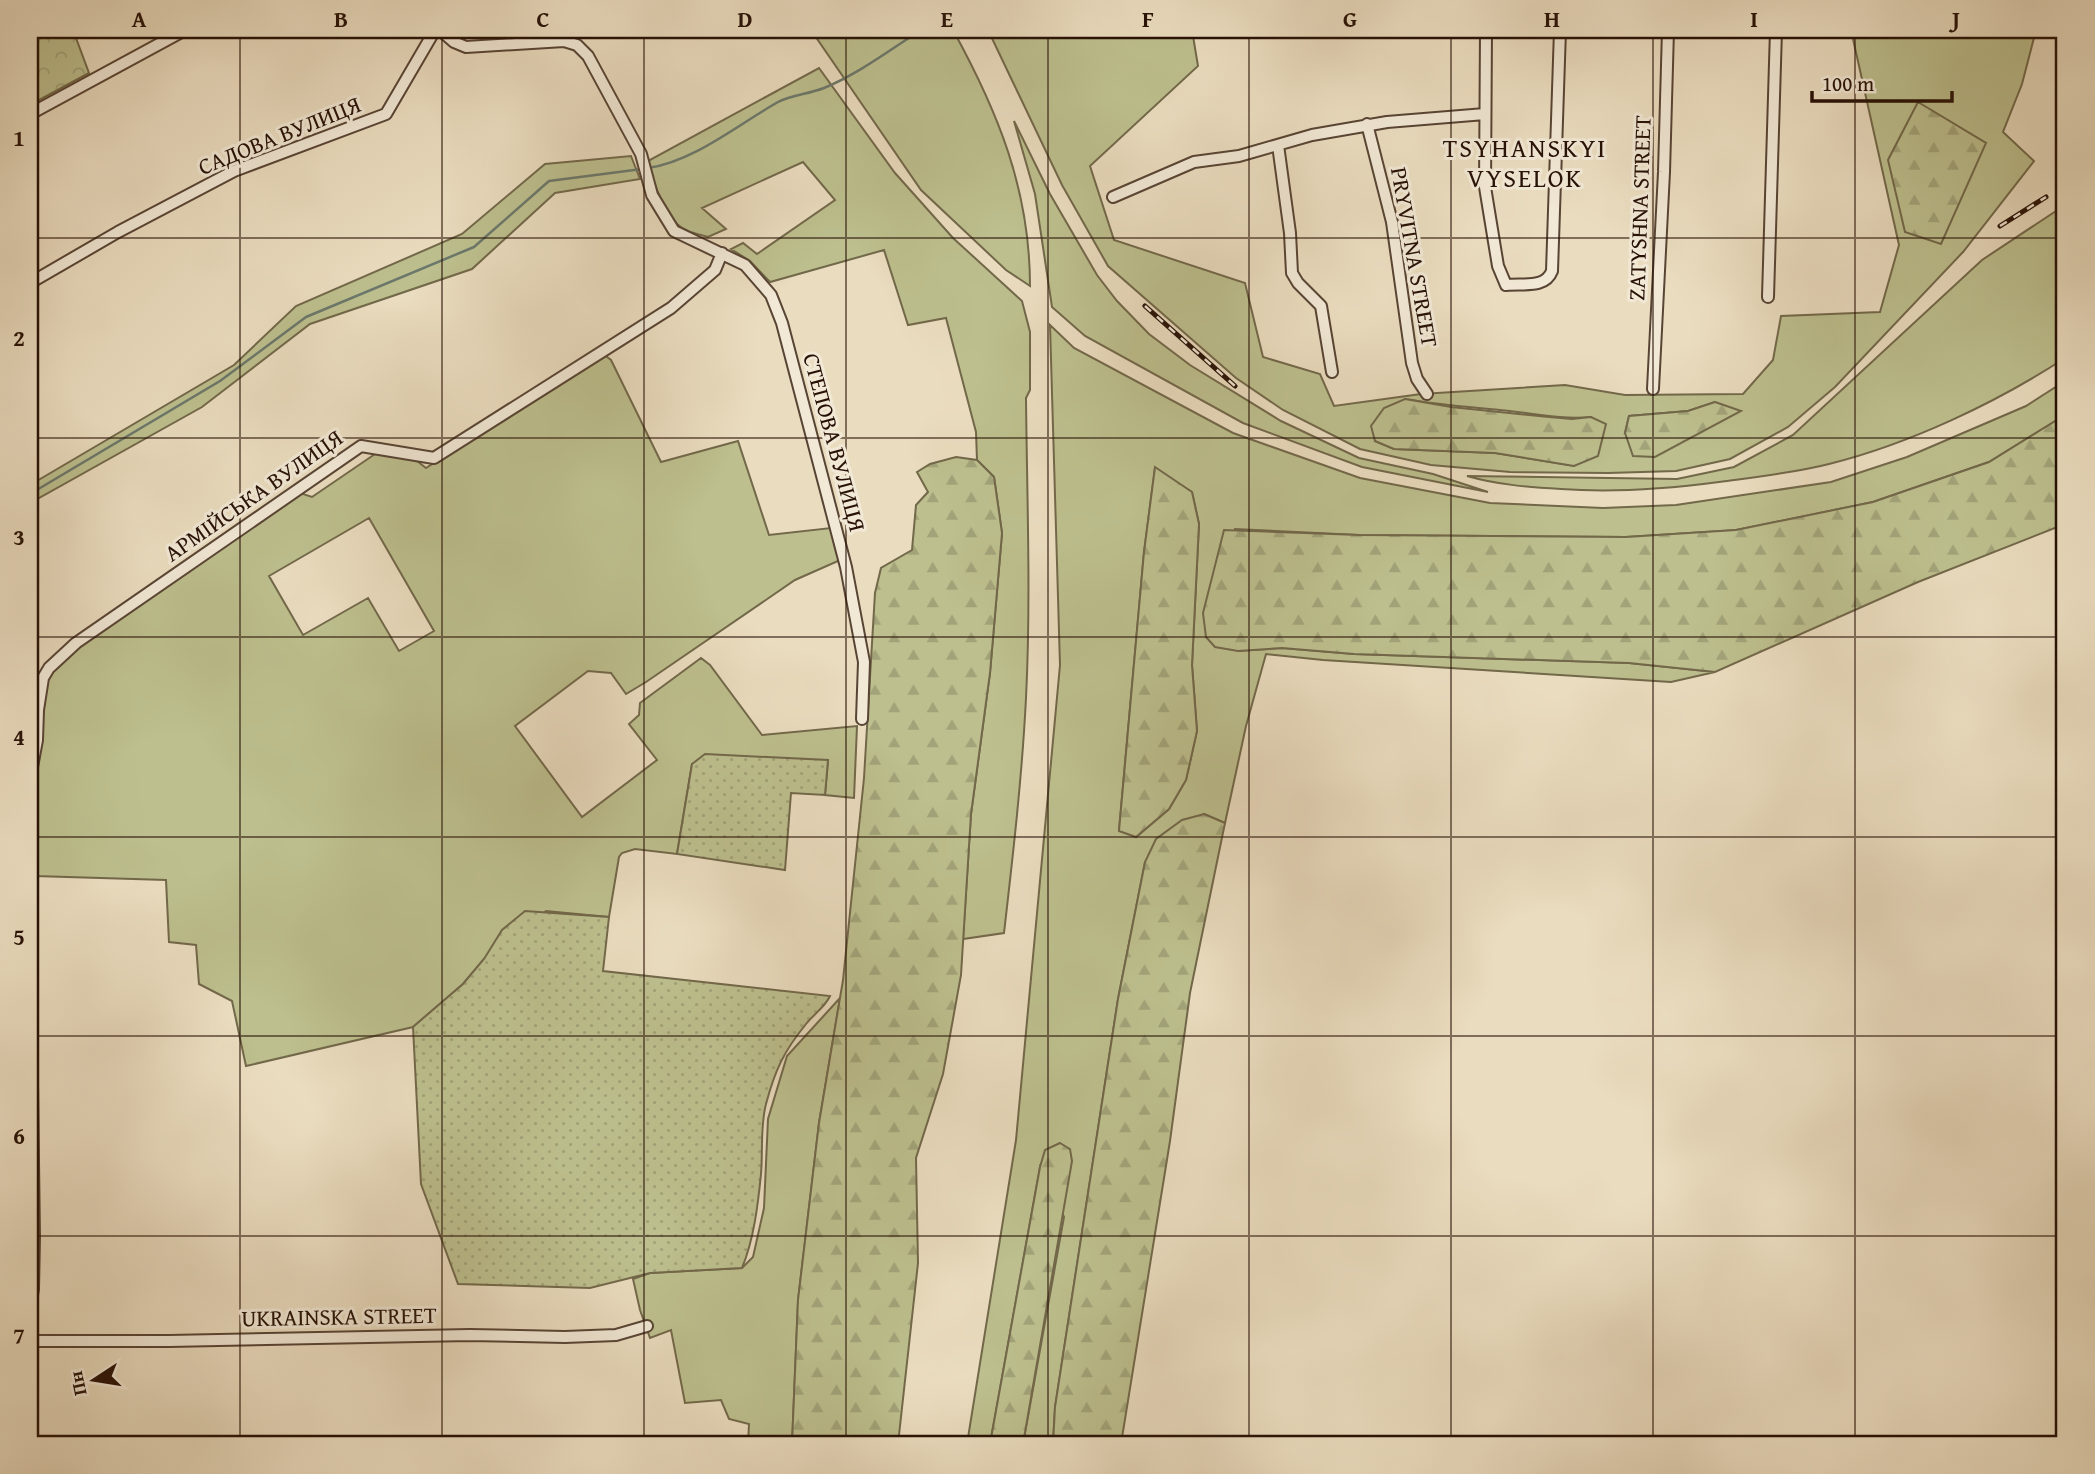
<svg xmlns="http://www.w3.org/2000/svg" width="2095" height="1474" viewBox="0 0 2095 1474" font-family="'Gentium Book Plus',serif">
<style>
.grass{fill:#bdbf8e;stroke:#72684a;stroke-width:2;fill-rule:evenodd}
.forest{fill:url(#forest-firs);stroke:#72684a;stroke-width:2}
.park{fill:url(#park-crowns);stroke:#72684a;stroke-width:2}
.garden{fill:url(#garden-dots);stroke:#72684a;stroke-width:2}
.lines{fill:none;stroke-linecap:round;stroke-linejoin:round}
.stream{stroke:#6b786b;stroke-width:2.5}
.minor-casing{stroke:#584434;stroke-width:14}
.minor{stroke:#f1e8d5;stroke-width:10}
.rail-casing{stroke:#271106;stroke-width:5}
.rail{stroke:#f1e8d5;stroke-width:2.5;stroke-dasharray:8;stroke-linecap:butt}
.grid{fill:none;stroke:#271106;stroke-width:2;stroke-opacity:0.55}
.labels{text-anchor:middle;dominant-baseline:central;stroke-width:6;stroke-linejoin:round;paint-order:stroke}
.street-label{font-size:23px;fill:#271106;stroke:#f1e8d5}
.quarter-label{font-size:26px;letter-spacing:2px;fill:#271106;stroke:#f1e8d5}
.neatline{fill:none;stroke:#271106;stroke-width:2.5}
.grid-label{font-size:23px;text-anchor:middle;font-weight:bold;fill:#271106}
</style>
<defs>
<pattern id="forest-firs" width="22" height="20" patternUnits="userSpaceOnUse" patternTransform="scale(1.75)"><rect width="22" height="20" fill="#bdbf8e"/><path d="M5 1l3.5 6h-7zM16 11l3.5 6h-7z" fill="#a2a379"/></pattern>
<pattern id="park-crowns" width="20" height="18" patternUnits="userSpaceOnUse" patternTransform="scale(1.75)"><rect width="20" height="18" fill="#bdbf8e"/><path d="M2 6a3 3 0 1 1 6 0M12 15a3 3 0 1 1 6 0" fill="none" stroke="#a2a379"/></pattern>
<pattern id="garden-dots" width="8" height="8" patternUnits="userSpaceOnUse" patternTransform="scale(1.75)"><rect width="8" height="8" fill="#bdbf8e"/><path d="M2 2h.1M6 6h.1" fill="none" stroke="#a2a379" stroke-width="1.8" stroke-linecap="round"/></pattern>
</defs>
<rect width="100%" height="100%" fill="#eadcbf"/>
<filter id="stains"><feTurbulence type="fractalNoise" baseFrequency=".00286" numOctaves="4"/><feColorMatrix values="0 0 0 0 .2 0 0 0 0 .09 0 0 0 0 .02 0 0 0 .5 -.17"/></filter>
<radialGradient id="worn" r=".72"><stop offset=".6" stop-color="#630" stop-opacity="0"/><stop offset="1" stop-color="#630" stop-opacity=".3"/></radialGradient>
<path class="grass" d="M 811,30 L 953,30 C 998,112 1030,190 1030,286 L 1006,270 L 921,190 Z
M 988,30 L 1192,30 L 1198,66 L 1090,166 L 1114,240 L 1245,283 L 1263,357 L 1320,374 L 1334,406 L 1421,394 L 1565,385 L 1625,395 L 1743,394 L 1773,360 L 1781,316 L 1880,312 L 1899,245 L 1851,30 L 2036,30 L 2022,84 L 2003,132 L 2034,161 L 1963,252 L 1835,387 L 1788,427 L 1730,459 L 1676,471 L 1608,473 L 1510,472 L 1431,465 L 1360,449 L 1283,410 L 1236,378 L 1108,266 L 1062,185 ZM 1405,399 C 1445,406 1485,408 1526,413 C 1548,416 1568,419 1591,417 L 1574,466 L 1495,453 L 1394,449 L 1375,441 ZM 1715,402 L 1625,433 L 1629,416 L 1688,411 Z
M 819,68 L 895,173 L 953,238 L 1022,301 L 1030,332 L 1030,390 L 1026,398 C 1027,498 1031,598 1026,698 C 1022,777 1013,855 1004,933 L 963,939 L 971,814 L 990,673 L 1002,533 L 994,477 L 977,460 L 976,432 L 946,318 L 908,325 L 884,250 L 770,282 L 750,261 L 731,249 L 743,243 L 757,254 L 835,200 L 803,162 L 702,208 L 726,229 L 708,237 C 698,234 685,232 677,224 C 662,208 653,181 648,161 Z
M 1014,121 L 1050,194 L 1097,275 L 1117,301 L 1149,334 L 1190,365 L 1281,421 L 1359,458 L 1433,474 L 1488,492 L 1362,467 L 1243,423 L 1085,336 L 1052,307 L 1035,194 Z
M 631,156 L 640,179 L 555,193 L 472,269 L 310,324 L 202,407 L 30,503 L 30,485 L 234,365 L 296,306 L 462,234 L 545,164 Z
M 2065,205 L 2065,358 C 1996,403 1909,444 1829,464 C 1794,473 1756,477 1719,482 C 1666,489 1615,493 1561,489 C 1529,487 1498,485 1467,476 L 1677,479 L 1734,467 L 1793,435 L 1982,260 Z
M 1050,325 L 1074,348 L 1233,433 L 1360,478 L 1490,503 L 1603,508 L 1676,505 L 1831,482 L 1907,457 L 2026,406 L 2065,381 L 2065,415 L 1989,462 L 1873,502 L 1736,530 L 1626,537 L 1359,535 L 1235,529 L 1238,651 L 1282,648 L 1354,654 L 1629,663 L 1715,672 L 1671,682 L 1323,660 L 1266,654 L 1246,726 L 1225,823 L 1204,814 L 1145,862 L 1118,999 L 1055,1407 L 1053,1444 L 1023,1444 L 1064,1217 L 1040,1167 L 990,1444 L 967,1444 L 1016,1140 L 1060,665 ZM 1155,468 L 1192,492 L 1199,524 L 1192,665 L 1197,731 L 1186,780 L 1169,809 L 1136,837 L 1119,830 L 1144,552 Z
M 603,354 L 611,360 L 661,462 L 738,441 L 769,535 L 831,528 L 840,554 L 838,561 L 795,580 L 646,682 L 626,694 L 611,673 L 588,671 L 515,726 L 582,817 L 657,760 L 629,724 L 639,715 L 640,703 L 701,658 L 710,665 L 762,735 L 857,726 L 854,798 L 825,795 L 828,760 L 692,764 L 677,854 L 635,849 L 622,853 L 619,857 L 609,917 L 546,911 L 484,959 L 463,984 L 413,1027 L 246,1066 L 232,1001 L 199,984 L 196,945 L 169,942 L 166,880 L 35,876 L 31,799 L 39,753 L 45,684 L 59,663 L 97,632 L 297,492 L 312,497 L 378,452 L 417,461 L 426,468 ZM 369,518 L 434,631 L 399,651 L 368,598 L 303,635 L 269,576 Z
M 840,998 L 819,1123 L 798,1300 L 792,1444 L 748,1444 L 749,1424 L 729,1419 L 721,1400 L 685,1403 L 671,1330 L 650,1338 L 640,1310 L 633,1279 L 650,1273 L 742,1268 L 753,1257 L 764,1208 L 768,1119 L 787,1056 Z"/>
<path class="forest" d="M 1918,102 L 1986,143 L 1941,244 L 1905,232 L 1888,160 Z
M 1405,399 L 1451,407 L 1549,417 L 1572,419 L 1591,417 L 1606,424 L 1598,456 L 1574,466 L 1495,453 L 1394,449 L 1375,441 L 1371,426 L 1384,408 Z
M 1715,402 L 1741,411 L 1655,457 L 1633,456 L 1625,433 L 1629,416 L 1688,411 Z
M 2065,415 L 2065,524 L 1918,582 L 1715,672 L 1629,663 L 1354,654 L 1282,648 L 1238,651 L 1215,647 L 1206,637 L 1203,613 L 1224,530 L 1359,535 L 1626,537 L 1736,530 L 1873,502 L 1989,462 Z
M 956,457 L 977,460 L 994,477 L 1002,533 L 990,673 L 971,814 L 961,975 L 943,1074 L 916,1158 L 918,1263 L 898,1444 L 792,1444 L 798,1300 L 819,1123 L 843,980 L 864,778 L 875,593 L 881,568 L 912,550 L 916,505 L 928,492 L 917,472 L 930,464 Z
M 1155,467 L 1192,492 L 1199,524 L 1192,665 L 1197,731 L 1186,780 L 1169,809 L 1136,837 L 1119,831 L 1144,552 Z
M 1204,814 L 1225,823 L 1190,993 L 1170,1141 L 1121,1444 L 1053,1444 L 1055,1407 L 1118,999 L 1145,862 L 1156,839 L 1182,820 Z
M 1060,1143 L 1070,1149 L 1072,1161 L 1023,1444 L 990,1444 L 1040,1167 L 1045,1150 Z"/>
<path class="park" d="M 30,30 L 73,30 L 89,73 L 30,105 Z"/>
<path class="garden" d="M 705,754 L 828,760 L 825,795 L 791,793 L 785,870 L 677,854 L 692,764 Z
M 525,911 L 609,917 L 603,971 L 830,996 C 825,1007 814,1014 806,1024 C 784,1051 775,1070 766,1104 C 760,1127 763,1151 761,1174 C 758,1204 754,1239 742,1268 L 650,1273 L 590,1288 L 458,1284 L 421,1184 L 413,1027 L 463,984 L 484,959 L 502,930 Z"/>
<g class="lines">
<path class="stream" d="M 648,168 C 693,162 739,124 778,102 C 791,95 809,94 824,88 C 858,74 890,50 921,30
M 30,494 L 220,381 L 306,317 L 474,247 L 549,181 L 642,169"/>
<defs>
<path id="minor" d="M 440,30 L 454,42 L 466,47 L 564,41 L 577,45 L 588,56 L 641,154 L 652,195 L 674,231 L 745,265 L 771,295 L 782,323 L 846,567 L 864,662 L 862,719
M 1486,30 L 1485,187 L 1498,266 L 1506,285 C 1523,283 1545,289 1552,271 L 1560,30
M 30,114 L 185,30
M 1367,124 L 1392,222 L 1412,363 L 1417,379 L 1427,394
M 1278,145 L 1290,233 L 1292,273 L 1298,283 L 1321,306 L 1332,372
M 1113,197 L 1194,162 L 1239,156 L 1312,135 L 1387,122 L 1485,114
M 30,283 L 118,232 L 234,171 L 386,114 L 435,30
M 1768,297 L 1776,30
M 1653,389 L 1664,172 L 1668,30
M 30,778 L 37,740 L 38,710 L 43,678 L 49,668 L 76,643 L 361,446 L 434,458 L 671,308 L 715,270 L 722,253
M 30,931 L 34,1237 L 33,1289 L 30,1307
M 30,1341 L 169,1341 L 470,1335 L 565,1337 L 616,1335 L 647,1326"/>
</defs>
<use href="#minor" class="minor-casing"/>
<use href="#minor" class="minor"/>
<defs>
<path id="rail" d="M 2000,226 L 2046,197
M 1145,306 L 1235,386"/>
</defs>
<use href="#rail" class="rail-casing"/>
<use href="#rail" class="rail"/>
</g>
<path class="grid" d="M 240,30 L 240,1444M 442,30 L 442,1444M 644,30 L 644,1444M 846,30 L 846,1444M 1048,30 L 1048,1444M 1249,30 L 1249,1444M 1451,30 L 1451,1444M 1653,30 L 1653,1444M 1855,30 L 1855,1444M 30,238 L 2065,238M 30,438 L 2065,438M 30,637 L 2065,637M 30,837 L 2065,837M 30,1036 L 2065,1036M 30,1236 L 2065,1236"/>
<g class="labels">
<g class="street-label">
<text transform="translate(279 135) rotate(-22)">САДОВА ВУЛИЦЯ</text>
<text transform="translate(1639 208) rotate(-88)">ZATYSHNA STREET</text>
<text transform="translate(1415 257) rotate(80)">PRYVITNA STREET</text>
<text transform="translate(835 442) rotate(75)">СТЕПОВА ВУЛИЦЯ</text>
<text transform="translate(253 495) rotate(-35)">АРМІЙСЬКА ВУЛИЦЯ</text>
<text transform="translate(339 1316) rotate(-1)">UKRAINSKA STREET</text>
</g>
<g class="quarter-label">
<text x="1525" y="147">TSYHANSKYI<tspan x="1525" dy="30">VYSELOK</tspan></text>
</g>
</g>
<rect width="2095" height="1474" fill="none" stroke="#eadcbf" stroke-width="77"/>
<g transform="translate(94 1380) rotate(258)" stroke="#f1e8d5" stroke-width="5" paint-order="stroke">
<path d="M0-5L12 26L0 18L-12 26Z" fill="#271106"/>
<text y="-10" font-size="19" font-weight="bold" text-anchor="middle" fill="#271106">Пн</text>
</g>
<path d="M1812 91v10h140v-10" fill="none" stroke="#271106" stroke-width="3.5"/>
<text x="1822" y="91" font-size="21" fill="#271106" stroke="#f1e8d5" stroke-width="5" paint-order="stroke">100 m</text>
<rect x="38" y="38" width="2018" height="1398" class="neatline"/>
<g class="grid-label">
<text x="139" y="27">A</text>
<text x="341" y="27">B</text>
<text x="543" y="27">C</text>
<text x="745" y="27">D</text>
<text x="947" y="27">E</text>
<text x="1148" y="27">F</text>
<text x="1350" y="27">G</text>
<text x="1552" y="27">H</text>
<text x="1754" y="27">I</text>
<text x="1956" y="27">J</text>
<text x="19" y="146">1</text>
<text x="19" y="346">2</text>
<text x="19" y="545">3</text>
<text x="19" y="745">4</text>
<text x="19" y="945">5</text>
<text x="19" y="1144">6</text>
<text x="19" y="1344">7</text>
</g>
<rect width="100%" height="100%" filter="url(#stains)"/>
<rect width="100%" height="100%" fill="url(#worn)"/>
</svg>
